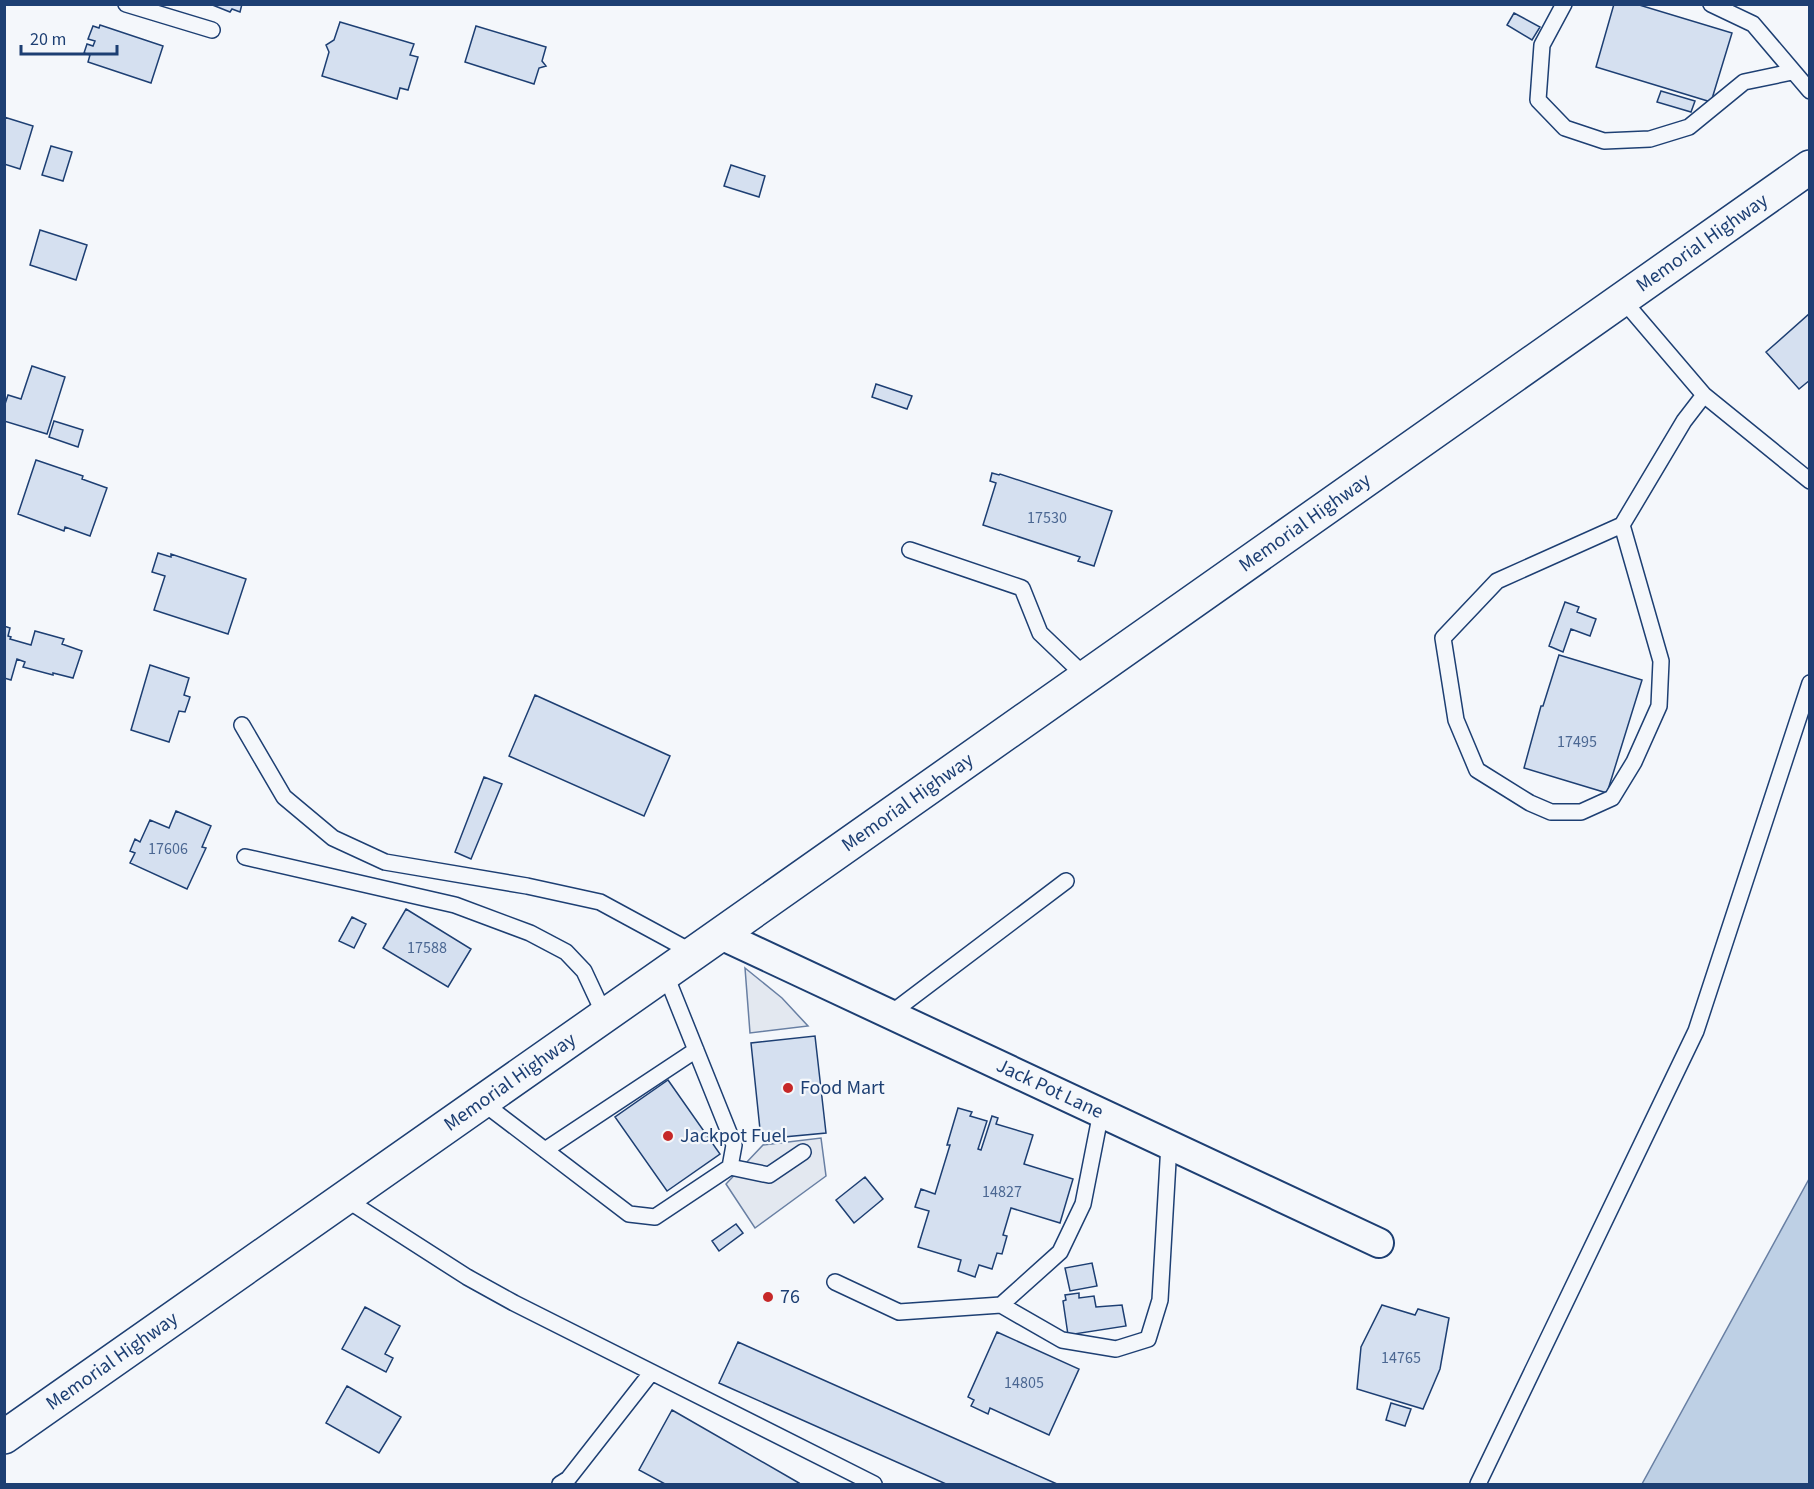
<svg xmlns="http://www.w3.org/2000/svg" width="1814" height="1489" viewBox="0 0 1814 1489" font-family="'Source Sans 3',sans-serif">
<style>
.parking{fill:#e3e8f0;stroke:#687fa3;stroke-width:1.5}
.water{fill:#bed0e5;stroke:#687fa3;stroke-width:1.5}
.building{fill:#d5e0f0;stroke:#1d3f73;stroke-width:1.5}
.lines{fill:none;stroke-linecap:round;stroke-linejoin:round}
.service-casing{stroke:#1d3f73;stroke-width:18}
.minor-casing{stroke:#1d3f73;stroke-width:32}
.primary-casing{stroke:#1d3f73;stroke-width:36}
.service{stroke:#f4f7fb;stroke-width:15}
.minor{stroke:#f4f7fb;stroke-width:28}
.primary{stroke:#f4f7fb;stroke-width:33}
.poi-dot{fill:#c62828;stroke:#f4f7fb;stroke-width:2}
.labels{text-anchor:middle;dominant-baseline:central;stroke-width:4.5;stroke-linejoin:round;paint-order:stroke}
.number-label{font-size:16px;fill:#4b6792}
.street-label{font-size:20px;fill:#1d3f73;stroke:#f4f7fb}
.poi-label{font-size:20px;fill:#1d3f73;stroke:#f4f7fb;text-anchor:start}
</style>
<rect width="100%" height="100%" fill="#f4f7fb"/>
<path class="parking" d="M 745,968 L 782,998 L 808,1026 L 750,1033 Z
M 821,1138 L 826,1176 L 755,1228 L 726,1184 L 763,1145 Z"/>
<path class="water" d="M 1809,1179 L 1809,1484 L 1642,1484 Z"/>
<path class="building" d="M 210,4 L 242,4 L 240,12 L 232,9 L 230,12 Z
M 1614,4 L 1636,4 L 1732,33 L 1711,102 L 1596,67 Z
M 1514,13 L 1540,27 L 1532,40 L 1507,25 Z
M 340,22 L 414,44 L 410,55 L 418,57 L 408,90 L 400,88 L 397,99 L 322,76 L 329,52 L 326,45 L 334,40 Z
M 100,25 L 163,46 L 151,83 L 88,62 L 90,55 L 84,53 L 87,44 L 93,46 L 95,41 L 88,39 L 93,26 L 99,28 Z
M 476,26 L 546,47 L 542,61 L 546,66 L 539,68 L 534,84 L 465,62 Z
M 1661,91 L 1695,101 L 1691,112 L 1657,102 Z
M 4,117 L 33,126 L 20,169 L 4,164 Z
M 51,146 L 72,152 L 63,181 L 42,175 Z
M 731,165 L 765,176 L 759,197 L 724,186 Z
M 40,230 L 87,245 L 76,280 L 30,265 Z
M 1809,314 L 1810,380 L 1799,389 L 1766,352 Z
M 32,366 L 65,377 L 47,434 L 4,421 L 4,407 L 8,395 L 21,399 Z
M 876,384 L 912,396 L 907,409 L 872,397 Z
M 54,421 L 83,430 L 78,447 L 49,437 Z
M 36,460 L 83,476 L 82,479 L 107,488 L 90,536 L 65,527 L 64,531 L 18,514 Z
M 992,473 L 999,475 L 1000,474 L 1112,511 L 1094,566 L 1078,561 L 1080,557 L 983,525 L 996,483 L 990,481 Z
M 158,553 L 171,557 L 171,554 L 246,579 L 228,634 L 154,610 L 165,576 L 152,572 Z
M 1565,602 L 1579,607 L 1577,612 L 1596,619 L 1590,636 L 1571,629 L 1563,652 L 1549,646 Z
M 4,626 L 10,628 L 8,636 L 11,637 L 10,639 L 31,645 L 35,631 L 64,639 L 62,644 L 82,651 L 73,678 L 53,673 L 53,675 L 23,667 L 25,662 L 17,659 L 11,680 L 4,678 Z
M 1559,655 L 1642,680 L 1607,793 L 1524,768 L 1541,706 L 1543,706 Z
M 150,665 L 189,678 L 184,695 L 190,697 L 185,712 L 179,711 L 169,742 L 131,730 Z
M 535,695 L 670,756 L 644,816 L 509,756 Z
M 484,777 L 502,784 L 471,859 L 455,852 Z
M 176,811 L 211,826 L 202,847 L 206,848 L 187,889 L 130,863 L 135,853 L 130,851 L 135,839 L 140,842 L 150,820 L 169,828 Z
M 406,909 L 471,949 L 448,987 L 383,948 Z
M 352,917 L 366,924 L 354,948 L 339,941 Z
M 815,1036 L 826,1133 L 761,1139 L 751,1043 Z
M 668,1080 L 720,1154 L 667,1191 L 615,1117 Z
M 958,1108 L 972,1112 L 970,1116 L 987,1121 L 978,1149 L 981,1150 L 992,1116 L 998,1118 L 996,1124 L 1033,1135 L 1024,1164 L 1073,1179 L 1060,1223 L 1011,1208 L 1003,1235 L 1007,1236 L 1002,1254 L 997,1253 L 992,1269 L 979,1265 L 975,1277 L 958,1271 L 961,1260 L 918,1247 L 929,1211 L 915,1207 L 921,1189 L 935,1194 L 950,1145 L 947,1145 Z
M 865,1177 L 883,1199 L 854,1223 L 836,1200 Z
M 736,1224 L 743,1233 L 719,1251 L 712,1241 Z
M 1092,1263 L 1097,1286 L 1070,1291 L 1065,1268 Z
M 1079,1293 L 1079,1298 L 1094,1296 L 1096,1307 L 1122,1305 L 1126,1326 L 1068,1335 L 1063,1301 L 1066,1300 L 1065,1295 Z
M 1382,1305 L 1415,1315 L 1418,1309 L 1449,1318 L 1440,1369 L 1423,1409 L 1357,1389 L 1361,1347 Z
M 365,1307 L 400,1326 L 385,1354 L 393,1358 L 386,1372 L 342,1349 Z
M 997,1332 L 1079,1369 L 1049,1435 L 990,1408 L 988,1414 L 971,1406 L 974,1400 L 968,1397 Z
M 738,1342 L 1057,1484 L 946,1484 L 719,1383 Z
M 347,1386 L 401,1417 L 379,1453 L 326,1423 Z
M 1391,1403 L 1411,1409 L 1405,1426 L 1386,1420 Z
M 672,1410 L 799,1483 L 798,1484 L 665,1484 L 639,1470 Z"/>
<g class="lines">
<defs>
<path id="service" d="M 126,4 L 212,30
M 1564,4 L 1542,45 L 1538,100 L 1565,128 L 1604,141 L 1650,139 L 1689,127 L 1744,82 L 1792,72
M 1711,4 L 1753,24 L 1810,91
M 1622,299 L 1704,395 L 1810,481
M 1622,525 L 1497,581 L 1443,638 L 1456,720 L 1477,770 L 1530,803 L 1551,812 L 1581,812 L 1612,798 L 1634,762 L 1659,706 L 1661,661 L 1622,525 L 1684,421 L 1704,395
M 910,550 L 1022,588 L 1040,633 L 1086,677
M 242,725 L 284,797 L 333,838 L 385,862 L 527,886 L 600,902 L 694,953
M 245,857 L 455,905 L 530,933 L 566,952 L 584,971 L 605,1016
M 890,1014 L 1066,881
M 482,1102 L 629,1214 L 655,1217 L 730,1167 L 734,1145 L 665,973
M 545,1150 L 696,1050
M 730,1167 L 769,1175 L 803,1152
M 344,1198 L 467,1277 L 514,1303 L 874,1484
M 835,1282 L 899,1312 L 1001,1305 L 1062,1340 L 1116,1349 L 1148,1339 L 1160,1300 L 1169,1144
M 1001,1305 L 1060,1252 L 1083,1204 L 1101,1112
M 560,1484 L 568,1479 L 651,1373
M 1478,1484 L 1696,1031 L 1810,683"/>
<g id="minor">
<path id="s1" d="M 721,935 L 1379,1243"/>
</g>
<g id="primary">
<path id="s2" d="M 4,1437 L 694,953 L 1810,167"/>
</g>
</defs>
<use href="#service" class="service-casing"/>
<use href="#minor" class="minor-casing"/>
<use href="#primary" class="primary-casing"/>
<use href="#service" class="service"/>
<use href="#minor" class="minor"/>
<use href="#primary" class="primary"/>
</g>
<g class="poi-dot">
<circle cx="788" cy="1088" r="6"/>
<circle cx="668" cy="1136" r="6"/>
<circle cx="768" cy="1297" r="6"/>
</g>
<g class="labels">
<g class="number-label">
<text x="1047" y="518">17530</text>
<text x="1577" y="742">17495</text>
<text x="168" y="849">17606</text>
<text x="427" y="948">17588</text>
<text x="1002" y="1192">14827</text>
<text x="1401" y="1358">14765</text>
<text x="1024" y="1383">14805</text>
</g>
<g class="street-label">
<text stroke="none"><textPath href="#s2" startOffset="2076">Memorial Highway</textPath></text>
<text stroke="none"><textPath href="#s2" startOffset="1590">Memorial Highway</textPath></text>
<text stroke="none"><textPath href="#s2" startOffset="1104">Memorial Highway</textPath></text>
<text stroke="none"><textPath href="#s2" startOffset="618">Memorial Highway</textPath></text>
<text stroke="none"><textPath href="#s1" startOffset="363">Jack Pot Lane</textPath></text>
<text stroke="none"><textPath href="#s2" startOffset="132">Memorial Highway</textPath></text>
</g>
<g class="poi-label">
<text x="800" y="1088">Food Mart</text>
<text x="680" y="1136">Jackpot Fuel</text>
<text x="780" y="1297">76</text>
</g>
</g>
<rect width="1814" height="1489" fill="none" stroke="#1d3f73" stroke-width="12"/>
<path d="M21 45v9h96v-9" fill="none" stroke="#1d3f73" stroke-width="3"/>
<text x="30" y="45" font-size="18" fill="#1d3f73" stroke="#f4f7fb" stroke-width="4.5" paint-order="stroke">20 m</text>
</svg>
